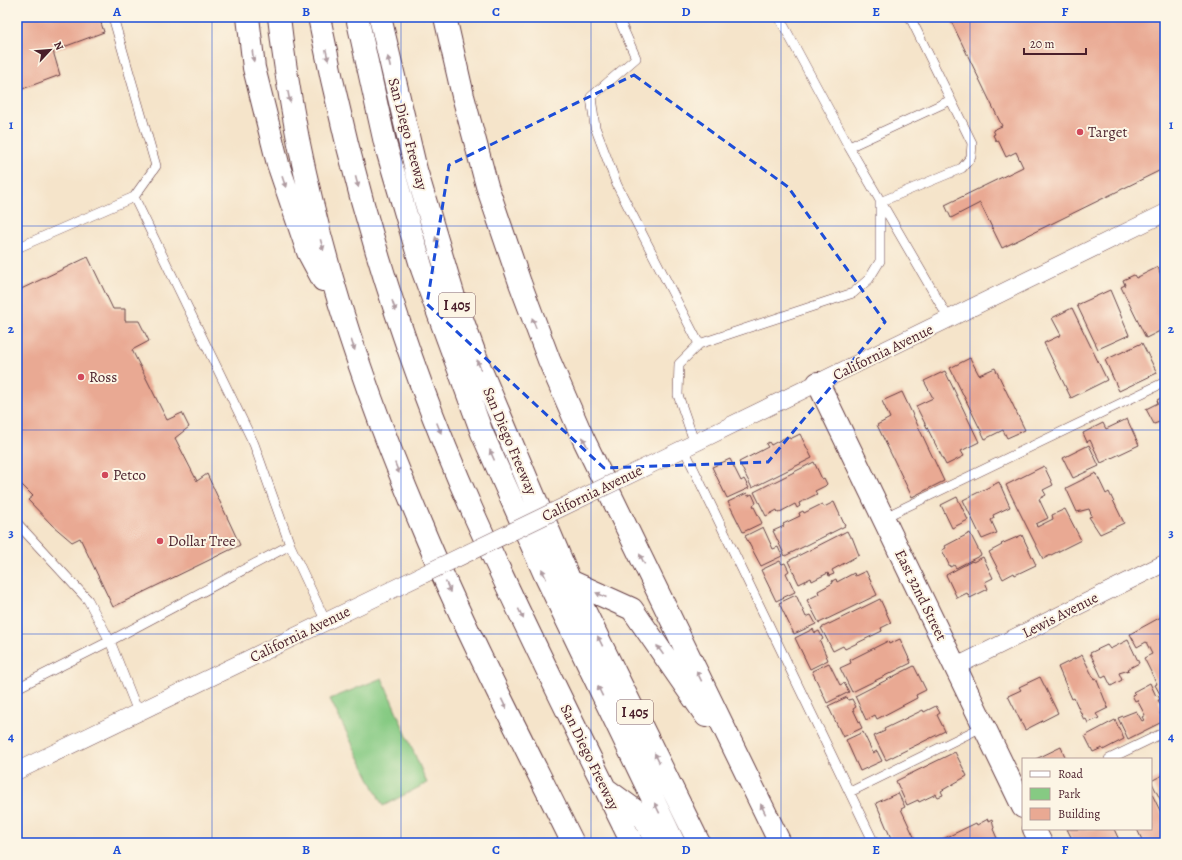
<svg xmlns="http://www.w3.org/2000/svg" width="1182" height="860" viewBox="0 0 1182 860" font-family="Alegreya,serif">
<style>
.green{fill:#86ca83;stroke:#687457}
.building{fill:#e9a993}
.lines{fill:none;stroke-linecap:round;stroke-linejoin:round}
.service-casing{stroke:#643d43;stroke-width:10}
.minor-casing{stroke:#643d43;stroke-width:18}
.tertiary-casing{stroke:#643d43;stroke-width:24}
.motorway-casing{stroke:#643d43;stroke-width:24}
.service{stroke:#fff;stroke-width:9}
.minor{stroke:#fff;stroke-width:17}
.tertiary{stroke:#fff;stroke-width:22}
.motorway{stroke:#fff;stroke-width:22}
.minor-bridge-casing{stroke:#643d43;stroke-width:18;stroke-linecap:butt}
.minor-bridge{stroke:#fff;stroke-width:17}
.oneway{fill:#ae9aa0}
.marked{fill:none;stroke:#1d4ed8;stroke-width:3;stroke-dasharray:8 5;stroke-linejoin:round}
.grid{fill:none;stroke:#1d4ed8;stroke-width:1;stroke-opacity:0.55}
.poi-dot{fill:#d1495b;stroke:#fcf5e5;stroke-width:1.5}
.labels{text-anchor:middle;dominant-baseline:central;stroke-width:4;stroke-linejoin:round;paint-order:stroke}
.shield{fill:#fcf5e5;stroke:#7f5f63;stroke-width:1}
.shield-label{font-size:14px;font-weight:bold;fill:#4a1f2b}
.poi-label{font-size:15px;fill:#4a1f2b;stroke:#fcf5e5;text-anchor:start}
.street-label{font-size:15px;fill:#4a1f2b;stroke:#fcf5e5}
.neatline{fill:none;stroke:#1d4ed8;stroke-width:1.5}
.grid-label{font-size:13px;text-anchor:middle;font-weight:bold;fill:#1d4ed8}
</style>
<rect width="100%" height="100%" fill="#fcf5e5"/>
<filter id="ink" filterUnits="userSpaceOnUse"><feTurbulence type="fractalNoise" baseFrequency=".025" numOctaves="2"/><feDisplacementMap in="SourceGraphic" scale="8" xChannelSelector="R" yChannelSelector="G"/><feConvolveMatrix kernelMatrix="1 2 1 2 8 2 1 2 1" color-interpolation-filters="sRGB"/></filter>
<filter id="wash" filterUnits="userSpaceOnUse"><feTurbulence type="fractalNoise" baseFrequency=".012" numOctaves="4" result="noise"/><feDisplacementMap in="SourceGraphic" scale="16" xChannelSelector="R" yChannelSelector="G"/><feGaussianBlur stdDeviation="0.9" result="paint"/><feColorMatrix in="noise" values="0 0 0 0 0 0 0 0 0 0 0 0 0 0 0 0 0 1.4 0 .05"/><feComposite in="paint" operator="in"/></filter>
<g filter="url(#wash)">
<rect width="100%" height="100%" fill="#f5e4ca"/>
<path class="green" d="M 382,678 L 427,783 L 383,806 L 330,699 Z"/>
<g id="blocks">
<path class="building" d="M 17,17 L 99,17 L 104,32 L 53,51 L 60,75 L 17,91 Z
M 949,17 L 1165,17 L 1165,168 L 1002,248 L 980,203 L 951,218 L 945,205 L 1023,167 L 1016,152 L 1006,157 L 998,140 L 996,141 L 993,135 L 995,134 L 993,130 L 1002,126 Z
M 88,257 L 113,309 L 125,309 L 125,321 L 139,321 L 149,341 L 132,350 L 167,420 L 182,413 L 189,427 L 175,438 L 197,481 L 207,474 L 240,545 L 113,607 L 80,538 L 72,542 L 52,525 L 28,500 L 33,496 L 17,480 L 17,291 Z
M 1158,267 L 1165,286 L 1165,334 L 1162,335 L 1160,331 L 1146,338 L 1121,287 L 1125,285 L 1123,280 L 1134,275 L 1136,278 Z
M 1110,290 L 1129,335 L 1098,349 L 1077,305 Z
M 1072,308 L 1107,380 L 1071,398 L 1044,343 L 1061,335 L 1052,318 Z
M 1142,343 L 1157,373 L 1119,391 L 1105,360 Z
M 970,358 L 979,375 L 995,368 L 1025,430 L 1007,438 L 1003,430 L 985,439 L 950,368 Z
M 945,371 L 979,442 L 961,451 L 964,456 L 946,465 L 916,406 L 933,398 L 924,381 Z
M 902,392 L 944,481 L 912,497 L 877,425 L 890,418 L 882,401 Z
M 1165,396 L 1165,420 L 1154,424 L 1146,409 L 1158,403 L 1157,400 Z
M 1127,419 L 1139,445 L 1101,463 L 1090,440 L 1087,442 L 1083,433 L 1103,423 L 1106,429 Z
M 800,434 L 812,458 L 752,488 L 739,462 L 768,447 L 766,444 L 769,442 L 771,445 L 788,436 L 790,439 Z
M 1089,445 L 1099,466 L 1073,478 L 1063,458 Z
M 730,459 L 741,481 L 744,479 L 749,488 L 727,498 L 712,467 Z
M 814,462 L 822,479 L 824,478 L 827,484 L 825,486 L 815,491 L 817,494 L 799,503 L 800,506 L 797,508 L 795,504 L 778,513 L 777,510 L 766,516 L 754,492 Z
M 1044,466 L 1053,485 L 1043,490 L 1046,495 L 1039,499 L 1048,518 L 1036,524 L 1037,527 L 1053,519 L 1052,515 L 1065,509 L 1081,540 L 1043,559 L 1006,485 Z
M 1096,473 L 1106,494 L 1109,492 L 1124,523 L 1100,534 L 1089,517 L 1092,516 L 1089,509 L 1077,512 L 1066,488 Z
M 999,482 L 1010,507 L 993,515 L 994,518 L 991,520 L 997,533 L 982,539 L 963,500 Z
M 747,493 L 748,496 L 752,494 L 756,503 L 753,505 L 762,523 L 743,532 L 728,502 Z
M 957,497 L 968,520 L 952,528 L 941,505 Z
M 834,502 L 845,526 L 785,556 L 773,531 L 784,526 L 783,524 L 800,516 L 799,513 L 803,511 L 804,513 L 822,504 L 824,507 Z
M 763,527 L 773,549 L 778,547 L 782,556 L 761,566 L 745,536 Z
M 847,531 L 850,537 L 852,537 L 859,555 L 832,570 L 834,574 L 829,576 L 828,573 L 812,581 L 811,578 L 799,584 L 788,561 Z
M 970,533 L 981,555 L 956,568 L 954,565 L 950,567 L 942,550 L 946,548 L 945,546 Z
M 1022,535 L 1036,565 L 1015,575 L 1014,573 L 1003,579 L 989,552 L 1002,545 L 1001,544 Z
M 983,557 L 993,578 L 985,582 L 988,589 L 970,598 L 967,593 L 957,598 L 946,575 L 972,561 L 973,562 Z
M 780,561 L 782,564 L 785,563 L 789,571 L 786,573 L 795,592 L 776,601 L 761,570 Z
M 866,571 L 877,595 L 819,623 L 807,600 L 819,594 L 818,591 L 833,583 L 832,581 L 836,579 L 837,582 L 854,573 L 855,576 Z
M 796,595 L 806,617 L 811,615 L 816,624 L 794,634 L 779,603 Z
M 880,599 L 891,623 L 881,628 L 882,631 L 845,649 L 843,646 L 833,651 L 821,628 Z
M 1161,617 L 1161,619 L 1165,617 L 1165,691 L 1160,694 L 1155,685 L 1157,684 L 1144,658 L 1152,654 L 1146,642 L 1137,647 L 1130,634 Z
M 813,629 L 815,633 L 819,631 L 823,639 L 820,641 L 828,660 L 810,669 L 795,638 Z
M 900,639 L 911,663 L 852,692 L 840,668 L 851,663 L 850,660 L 888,641 L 889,644 Z
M 1128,640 L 1139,663 L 1128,669 L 1129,670 L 1119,673 L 1122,680 L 1111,686 L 1106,676 L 1102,678 L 1090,653 L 1107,645 L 1110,649 Z
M 1082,655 L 1094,679 L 1096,678 L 1108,708 L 1096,714 L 1099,718 L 1088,723 L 1086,719 L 1084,720 L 1074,698 L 1072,699 L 1058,667 Z
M 829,663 L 840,685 L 844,683 L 849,692 L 827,703 L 812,671 Z
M 914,666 L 926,690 L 916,695 L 917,698 L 877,719 L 875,715 L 866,720 L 855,696 Z
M 1040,677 L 1058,713 L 1025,730 L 1008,696 L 1021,690 L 1019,687 Z
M 1150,683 L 1156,696 L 1158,695 L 1160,700 L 1158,700 L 1164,711 L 1160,713 L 1164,721 L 1128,739 L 1118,718 L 1136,711 L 1142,721 L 1144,720 L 1142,717 L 1145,715 L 1137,700 L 1135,701 L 1132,695 L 1135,694 L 1133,692 Z
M 847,697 L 848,700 L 852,699 L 856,707 L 853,709 L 862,728 L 843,737 L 828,706 Z
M 936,706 L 940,713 L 937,715 L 945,731 L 886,760 L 874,736 L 885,731 L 884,729 L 923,710 L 924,712 Z
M 1115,720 L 1124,739 L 1103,750 L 1102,748 L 1093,752 L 1085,736 Z
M 863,732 L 873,753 L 877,751 L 882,761 L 860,771 L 846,740 Z
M 1061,747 L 1066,759 L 1036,759 Z
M 955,752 L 967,776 L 941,791 L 943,795 L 938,797 L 936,794 L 919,802 L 918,800 L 907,805 L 896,781 Z
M 1165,774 L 1165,809 L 1151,781 Z
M 1151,792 L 1165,821 L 1165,843 L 1143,842 L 1137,829 L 1151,829 Z
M 898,793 L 905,807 L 901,809 L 916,841 L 911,843 L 893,843 L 876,803 Z
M 988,819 L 988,821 L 992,819 L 994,828 L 993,829 L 999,843 L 940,843 L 939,841 L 976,823 L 977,825 Z
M 1067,829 L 1114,829 L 1120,842 L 1074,843 Z"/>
</g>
</g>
<g filter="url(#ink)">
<use href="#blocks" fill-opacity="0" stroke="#643d43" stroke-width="1"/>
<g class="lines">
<defs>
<path id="service" d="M 618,17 L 636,58 L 591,97 L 595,127 L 617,185 L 699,344
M 779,17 L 849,147 L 949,319
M 849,147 L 951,100
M 134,197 L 254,444 L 290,545
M 880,202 L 962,168 L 971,157 L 972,143 L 910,17
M 17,248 L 134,197 L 156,166 L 113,17
M 695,444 L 678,395 L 679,364 L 699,344 L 853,293 L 869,279 L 880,261 L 880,202
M 684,449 L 874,843
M 883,518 L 1165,382
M 17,523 L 88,600 L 110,641 L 138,712
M 17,688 L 110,641 L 290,545 L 326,622
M 1109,759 L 1165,732
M 850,792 L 984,726"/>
<path id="minor" d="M 658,461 L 1165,213
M 955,667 L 1165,563
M 17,771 L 383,594"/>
<path id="tertiary" d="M 818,383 L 1023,807
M 1034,829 L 1041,843"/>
<path id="motorway" d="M 248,17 L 254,68 L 278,164 L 308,252 L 323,280
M 279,17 C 299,195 352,363 422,527 C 467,635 521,738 573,843
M 319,17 C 352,186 402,352 472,510 C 522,622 578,733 632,843
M 357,17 L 385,143 L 422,269 L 482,433 L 545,575 L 674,843
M 380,17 L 416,170 L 454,297 L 480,368 L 570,581 L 699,843
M 445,17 L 463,96 L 487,186 L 520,283 L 549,360 L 582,436 L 780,843
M 570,581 L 632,609 L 706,716
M 607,790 L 644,817 L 657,843"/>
</defs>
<use href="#service" class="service-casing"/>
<use href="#minor" class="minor-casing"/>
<use href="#tertiary" class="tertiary-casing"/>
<use href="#motorway" class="motorway-casing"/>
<use href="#service" class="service"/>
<use href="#minor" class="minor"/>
<use href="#tertiary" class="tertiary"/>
<use href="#motorway" class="motorway"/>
<defs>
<path id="minor-bridge" d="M 383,594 L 658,461"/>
</defs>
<use href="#minor-bridge" class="minor-bridge-casing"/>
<use href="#minor-bridge" class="minor-bridge"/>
</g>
<defs><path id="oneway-solid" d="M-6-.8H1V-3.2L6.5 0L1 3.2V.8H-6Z"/></defs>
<g class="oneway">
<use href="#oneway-solid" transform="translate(327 55) rotate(78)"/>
<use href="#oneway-solid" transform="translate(253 56) rotate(82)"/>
<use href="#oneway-solid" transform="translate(389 62) rotate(-103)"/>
<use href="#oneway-solid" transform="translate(289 97) rotate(79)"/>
<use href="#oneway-solid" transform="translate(284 182) rotate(71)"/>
<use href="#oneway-solid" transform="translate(357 182) rotate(75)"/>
<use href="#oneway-solid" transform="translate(437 242) rotate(-107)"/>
<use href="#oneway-solid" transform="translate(322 245) rotate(74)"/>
<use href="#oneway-solid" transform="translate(394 306) rotate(71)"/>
<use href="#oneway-solid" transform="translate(534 323) rotate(-111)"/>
<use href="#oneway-solid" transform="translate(353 345) rotate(71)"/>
<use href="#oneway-solid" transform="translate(479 365) rotate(-110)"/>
<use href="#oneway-solid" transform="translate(439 428) rotate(68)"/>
<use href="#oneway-solid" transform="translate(585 442) rotate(-116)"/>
<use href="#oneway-solid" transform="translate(492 455) rotate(-114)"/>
<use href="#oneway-solid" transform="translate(397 468) rotate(68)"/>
<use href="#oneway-solid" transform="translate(642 559) rotate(-116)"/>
<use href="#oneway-solid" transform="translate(544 574) rotate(-114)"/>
<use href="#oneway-solid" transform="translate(448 587) rotate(66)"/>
<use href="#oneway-solid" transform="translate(601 595) rotate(-156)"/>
<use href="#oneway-solid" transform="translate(521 614) rotate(64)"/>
<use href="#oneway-solid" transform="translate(600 641) rotate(-116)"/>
<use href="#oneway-solid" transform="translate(660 650) rotate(-125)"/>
<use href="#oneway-solid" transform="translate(699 676) rotate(-116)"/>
<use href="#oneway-solid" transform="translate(600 691) rotate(-116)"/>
<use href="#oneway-solid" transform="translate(504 704) rotate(64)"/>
<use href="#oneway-solid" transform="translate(657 758) rotate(-116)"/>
<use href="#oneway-solid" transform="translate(657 808) rotate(-116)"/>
<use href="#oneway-solid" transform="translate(763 809) rotate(-116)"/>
</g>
</g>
<path class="marked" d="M 634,75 L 788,187 L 885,322 L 768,462 L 604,468 L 427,304 L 449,165 Z"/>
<path class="grid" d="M 212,17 L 212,843M 401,17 L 401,843M 591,17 L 591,843M 781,17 L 781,843M 970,17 L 970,843M 17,226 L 1165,226M 17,430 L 1165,430M 17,634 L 1165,634"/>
<g class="poi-dot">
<circle cx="1080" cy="132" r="4"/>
<circle cx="81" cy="377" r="4"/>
<circle cx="105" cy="475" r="4"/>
<circle cx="160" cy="541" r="4"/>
</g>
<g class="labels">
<g class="shield">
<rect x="439" y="293" width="36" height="24" rx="3"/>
<rect x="617" y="700" width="36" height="24" rx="3"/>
</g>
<g class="shield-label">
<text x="457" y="305">I 405</text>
<text x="635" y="712">I 405</text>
</g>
<g class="poi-label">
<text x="1088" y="132">Target</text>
<text x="89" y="377">Ross</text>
<text x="113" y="475">Petco</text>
<text x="168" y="541">Dollar Tree</text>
</g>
<g class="street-label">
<text transform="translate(408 134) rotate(75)">San Diego Freeway</text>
<text transform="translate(883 352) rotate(-26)">California Avenue</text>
<text transform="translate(510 441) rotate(67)">San Diego Freeway</text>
<text transform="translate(592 493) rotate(-26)">California Avenue</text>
<text transform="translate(921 595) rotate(64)">East 32nd Street</text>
<text transform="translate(1060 615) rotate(-27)">Lewis Avenue</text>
<text transform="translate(300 634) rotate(-26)">California Avenue</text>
<text transform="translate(590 757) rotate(64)">San Diego Freeway</text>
</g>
</g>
<rect width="1182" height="860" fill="none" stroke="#fcf5e5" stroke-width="44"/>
<rect x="1022" y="758" width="130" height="72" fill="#fcf5e5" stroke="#b59f9b"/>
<rect x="1030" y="771" width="20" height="6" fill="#ffffff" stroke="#b59f9b"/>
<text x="1058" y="778" font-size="12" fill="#4a1f2b">Road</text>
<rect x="1030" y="788" width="20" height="12" fill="#86ca83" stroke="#b59f9b"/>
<text x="1058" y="798" font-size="12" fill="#4a1f2b">Park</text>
<rect x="1030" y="808" width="20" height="12" fill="#e9a993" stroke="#b59f9b"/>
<text x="1058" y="818" font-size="12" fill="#4a1f2b">Building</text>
<g transform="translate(50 50) rotate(64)" stroke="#fcf5e5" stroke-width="3" paint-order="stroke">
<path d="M0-3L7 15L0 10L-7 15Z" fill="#4a1f2b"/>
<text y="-6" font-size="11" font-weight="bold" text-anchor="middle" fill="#4a1f2b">N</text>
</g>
<path d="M1024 48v6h62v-6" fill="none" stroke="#4a1f2b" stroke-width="2"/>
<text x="1030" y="48" font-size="12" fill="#4a1f2b" stroke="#fcf5e5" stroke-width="3" paint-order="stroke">20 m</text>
<rect x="22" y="22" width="1138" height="816" class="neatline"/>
<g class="grid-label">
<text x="117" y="16">A</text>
<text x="306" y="16">B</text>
<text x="496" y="16">C</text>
<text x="686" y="16">D</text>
<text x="876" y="16">E</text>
<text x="1065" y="16">F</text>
<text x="11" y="129">1</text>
<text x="1171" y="129">1</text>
<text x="11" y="333">2</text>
<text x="1171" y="333">2</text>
<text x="11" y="537">3</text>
<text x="1171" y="537">3</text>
<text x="11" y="741">4</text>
<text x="1171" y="741">4</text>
<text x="117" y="854">A</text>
<text x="306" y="854">B</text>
<text x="496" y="854">C</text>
<text x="686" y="854">D</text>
<text x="876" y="854">E</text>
<text x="1065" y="854">F</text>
</g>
</svg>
